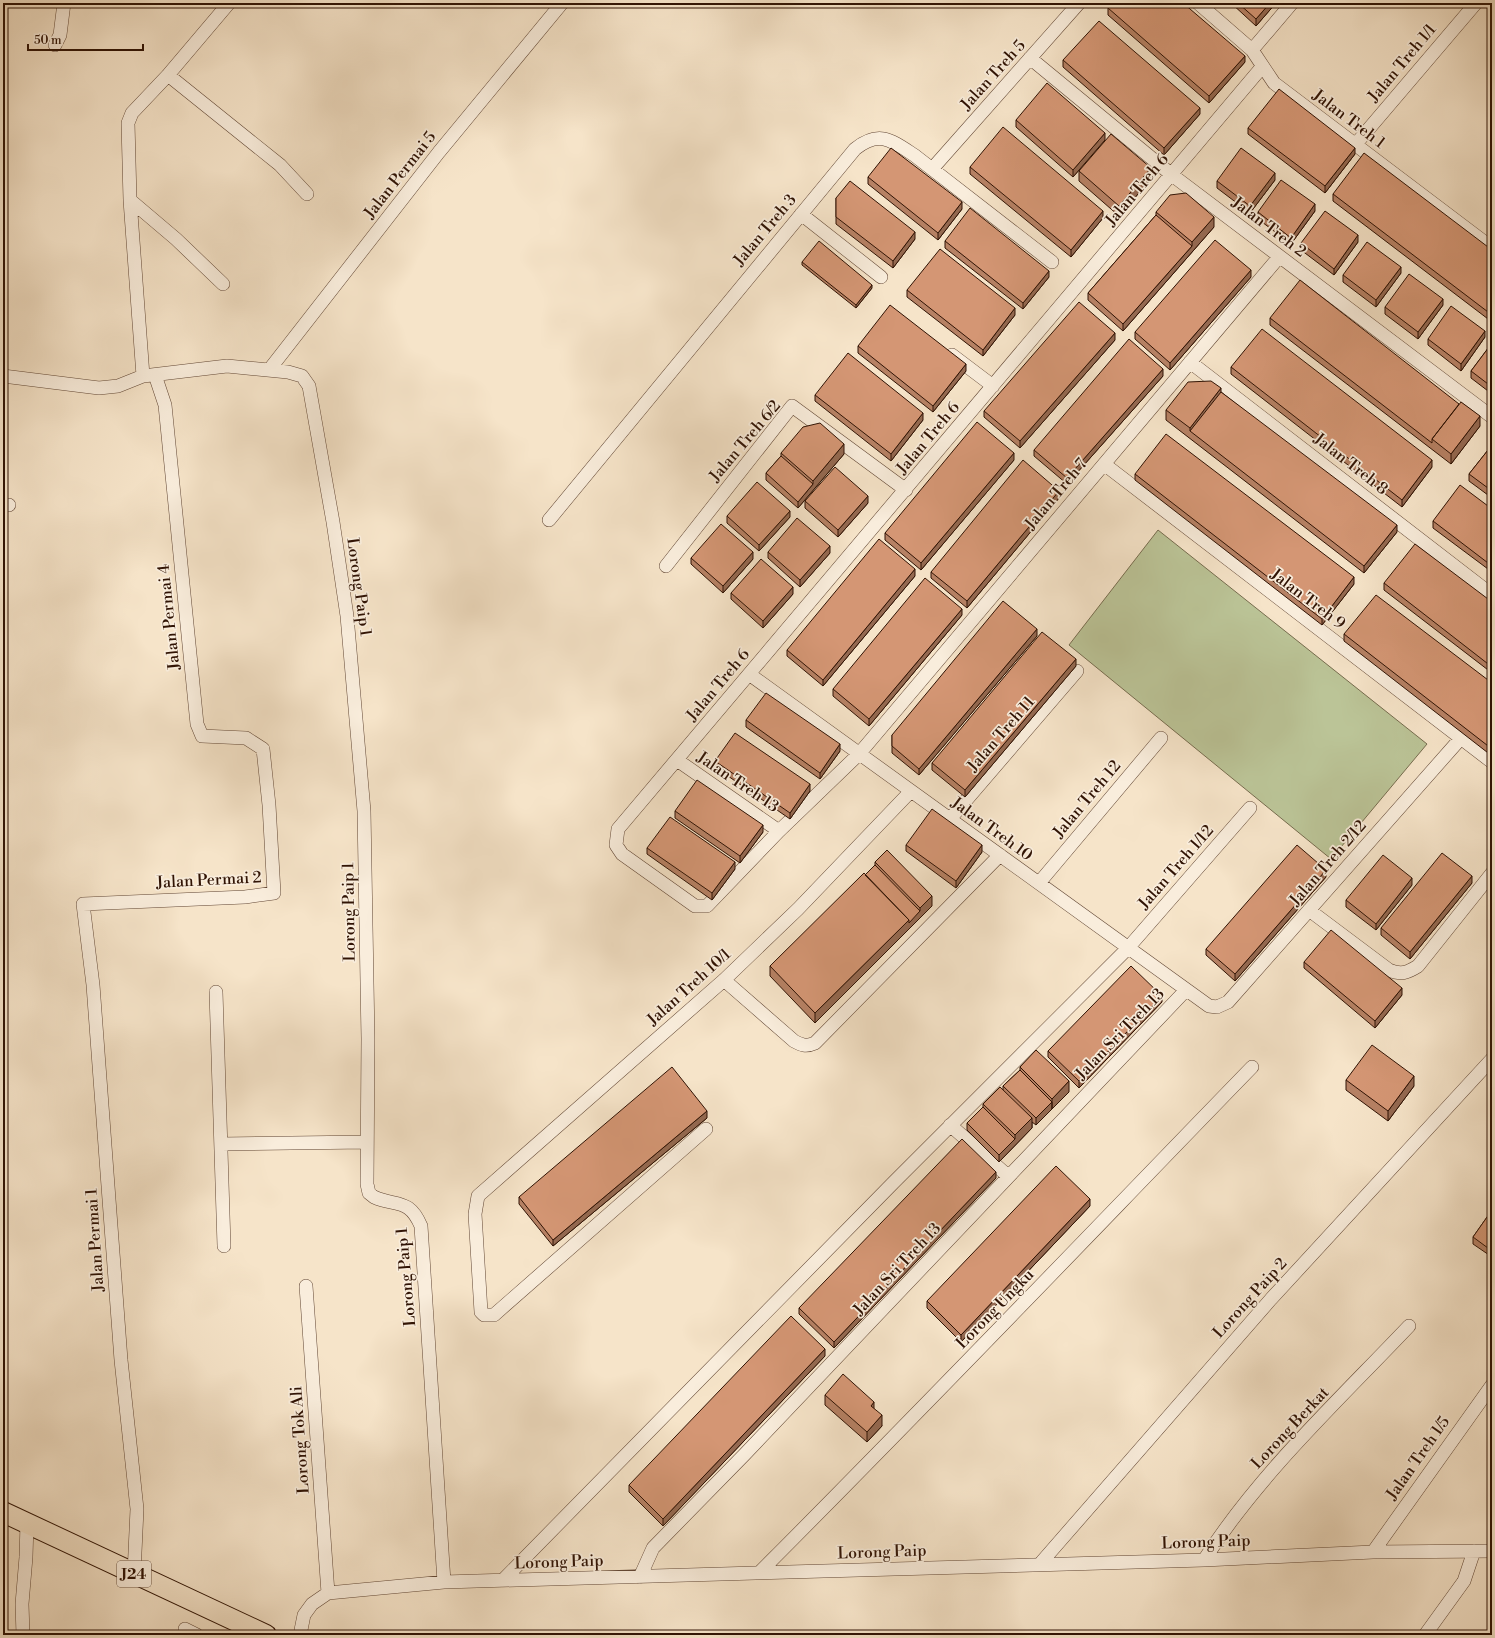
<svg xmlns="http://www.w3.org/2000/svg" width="1495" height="1638" viewBox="0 0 1495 1638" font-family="'Libre Bodoni',serif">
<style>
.green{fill:#bbc497;stroke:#766c4e}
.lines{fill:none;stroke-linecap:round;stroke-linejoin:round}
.minor-casing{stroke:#624735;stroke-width:14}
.primary-casing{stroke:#301304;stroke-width:22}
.minor{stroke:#f9eddc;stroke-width:13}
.primary{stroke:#f6e4c9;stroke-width:20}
.wall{fill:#b68164;stroke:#301304}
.shaded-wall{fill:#946951;stroke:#301304}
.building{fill:#d49674;stroke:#301304}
.labels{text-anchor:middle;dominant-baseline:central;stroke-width:3.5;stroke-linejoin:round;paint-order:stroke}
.shield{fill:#f9eddc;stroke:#6c5445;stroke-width:1}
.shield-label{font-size:15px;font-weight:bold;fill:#301304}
.street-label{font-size:16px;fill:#301304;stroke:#f9eddc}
</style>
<rect width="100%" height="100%" fill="#f6e4c9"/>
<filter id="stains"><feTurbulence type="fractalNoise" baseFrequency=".005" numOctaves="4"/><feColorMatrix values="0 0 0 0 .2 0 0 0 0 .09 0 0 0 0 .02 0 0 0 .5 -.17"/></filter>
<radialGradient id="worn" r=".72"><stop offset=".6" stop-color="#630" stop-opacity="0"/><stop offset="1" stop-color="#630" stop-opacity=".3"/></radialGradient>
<path class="green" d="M 1158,530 L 1427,744 L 1331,859 L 1069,645 Z"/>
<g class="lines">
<defs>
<path id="minor" d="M 1198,3 L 1252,50 L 1274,83 L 1492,248
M 55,45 L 60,35 L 64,3
M 1252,50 L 1292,3
M 1030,58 L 1172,175 L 1492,417
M 1262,67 L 618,829 L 616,845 L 622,854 L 695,906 L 707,906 L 779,831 L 859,754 L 1279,257
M 168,75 L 280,165 L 307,194
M 1355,145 L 1476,3
M 932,169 L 1079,3
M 130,200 L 176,239 L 223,284
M 801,214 L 881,277
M 952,355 L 993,386
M 1190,362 L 1492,595
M 269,370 L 439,152 L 562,3
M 3,376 L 99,388 L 118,386 L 143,376 L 227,366 L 288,372 L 302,376 L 309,386 L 333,522 L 347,616 L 364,811 L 368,1039 L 367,1184 L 369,1193 L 374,1197 C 397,1207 409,1198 421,1226 L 444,1582
M 143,376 L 130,200 L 128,123 L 132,113 L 168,75 L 229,3
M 1104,464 L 1492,762
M 3,505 L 9,505
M 549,520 L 855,149 C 879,130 891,140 914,155 L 1052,262
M 666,566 L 792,406 L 906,490
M 749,674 L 1209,1006 L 1217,1007 L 1228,1002 L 1461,738
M 677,760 L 779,831
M 950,819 L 1077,671
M 1039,883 L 1161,738
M 1309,910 L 1389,970 C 1401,975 1407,973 1418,966 L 1492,873
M 724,980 L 794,1041 C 801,1045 806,1047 815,1043 L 1000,855
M 216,992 L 224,1246
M 950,1125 L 1008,1176
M 706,1129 L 494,1315 L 484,1315 L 481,1312 L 475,1214 L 478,1196 L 724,980 L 798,909 L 911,791
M 221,1144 L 366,1142
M 306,1286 L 328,1593
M 1373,1552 L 1492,1385
M 1204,1560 C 1260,1473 1338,1401 1409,1326
M 1039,1565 L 1271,1299 L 1492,1059
M 759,1573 C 926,1406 1088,1236 1252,1067
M 134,1574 L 137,1509 L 121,1360 L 93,985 L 83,904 L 245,897 L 274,893 L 269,805 L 263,749 L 246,738 L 202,736 L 197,724 L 165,405 L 155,375
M 640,1577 L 653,1548 L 745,1454 L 1186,990
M 503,1580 L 893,1183 L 1128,948 L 1250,808
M 185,1629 L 197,1635
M 23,1635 L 22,1604 L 26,1557 L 27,1523
M 300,1635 L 304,1615 L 312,1604 L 328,1593 L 444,1582 L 1204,1560 L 1373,1552 L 1492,1551
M 1425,1635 L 1464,1581 L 1474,1551"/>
<path id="primary" d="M 3,1512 L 266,1635"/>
</defs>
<use href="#minor" class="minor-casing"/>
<use href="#primary" class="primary-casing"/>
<use href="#minor" class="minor"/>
<use href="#primary" class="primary"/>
</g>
<path class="wall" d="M 1231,3 L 1276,3 L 1256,26 Z
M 1108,8 L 1245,62 L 1209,103 L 1108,15 Z
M 1063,60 L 1200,114 L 1164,155 L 1063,67 Z
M 1016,120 L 1105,140 L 1073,177 L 1016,127 Z
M 1248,128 L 1355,154 L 1325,193 L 1248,134 Z
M 970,167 L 1103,218 L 1071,257 L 970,174 Z
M 1079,171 L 1151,179 L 1119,216 L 1079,181 Z
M 868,177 L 962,209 L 938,240 L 868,184 Z
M 1275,180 L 1250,213 L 1217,188 L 1217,181 Z
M 1333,194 L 1492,250 L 1492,322 L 1333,201 Z
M 836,198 L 915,239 L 893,268 L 836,224 Z
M 1315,211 L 1291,244 L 1258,219 L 1258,212 Z
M 1156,212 L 1214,227 L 1123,331 L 1088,300 L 1088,293 L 1156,215 Z
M 945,241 L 1049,277 L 1023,309 L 945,248 Z
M 1358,242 L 1334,275 L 1301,250 L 1301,243 Z
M 802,262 L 872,288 L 856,308 L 802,265 Z
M 1401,273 L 1376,307 L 1343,282 L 1343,275 Z
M 1251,277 L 1170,370 L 1135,339 L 1135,332 Z
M 907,290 L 1015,315 L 983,356 L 907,297 Z
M 1443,305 L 1418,339 L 1385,314 L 1385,307 Z
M 1270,318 L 1480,426 L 1451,464 L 1270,325 Z
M 1485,337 L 1461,371 L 1428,345 L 1428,339 Z
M 1115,340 L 1020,448 L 984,417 L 984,411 Z
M 1492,343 L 1492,394 L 1471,378 L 1471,371 Z
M 858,346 L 966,371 L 933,412 L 858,353 Z
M 1231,367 L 1432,467 L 1402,507 L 1231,374 Z
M 1163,376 L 1067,484 L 1034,456 L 1034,450 Z
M 1221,392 L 1397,532 L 1364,573 L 1166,420 L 1166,410 Z
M 815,395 L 923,420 L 891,461 L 815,401 Z
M 1492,445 L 1492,498 L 1469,481 L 1469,474 Z
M 781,453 L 844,454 L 798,508 L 766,480 L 766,473 L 781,456 Z
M 1014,460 L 921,570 L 885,540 L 885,533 Z
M 1135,474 L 1354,584 L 1322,625 L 1135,480 Z
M 1059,498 L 967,608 L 931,578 L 931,572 Z
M 805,501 L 868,503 L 838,537 L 805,508 Z
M 1492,509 L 1492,572 L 1433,528 L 1433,521 Z
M 727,516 L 790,517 L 759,551 L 727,523 Z
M 768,552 L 830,553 L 800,587 L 768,558 Z
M 691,558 L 753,559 L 723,593 L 691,564 Z
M 915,576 L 823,686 L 787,656 L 787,650 Z
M 1384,583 L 1492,602 L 1492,673 L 1384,590 Z
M 731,593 L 793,594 L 763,628 L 731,599 Z
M 962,615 L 869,726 L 833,696 L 833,689 Z
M 1344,634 L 1492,683 L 1492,756 L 1344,641 Z
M 1037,636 L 919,775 L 892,753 L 892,735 Z
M 1076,666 L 965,797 L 932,770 L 932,763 Z
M 746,720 L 840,751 L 820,779 L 746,727 Z
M 715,761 L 810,791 L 790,819 L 715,767 Z
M 675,811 L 763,832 L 740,863 L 675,818 Z
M 906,845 L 982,852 L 956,888 L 906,851 Z
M 647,848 L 735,869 L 712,900 L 647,854 Z
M 875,862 L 932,906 L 815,1023 L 770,976 L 770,966 L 865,875 L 875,865 Z
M 1326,877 L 1235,981 L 1206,955 L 1206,949 Z
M 1472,883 L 1410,959 L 1381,935 L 1381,928 Z
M 1412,885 L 1376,930 L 1346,907 L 1346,900 Z
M 1304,962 L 1402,995 L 1375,1028 L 1304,968 Z
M 1162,1002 L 1079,1088 L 1048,1057 L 1048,1051 Z
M 1020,1067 L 1069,1092 L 1036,1125 L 1032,1122 L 1032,1128 L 999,1162 L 967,1130 L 967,1123 L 983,1107 L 983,1104 L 1003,1090 L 1003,1086 L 1020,1070 Z
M 1346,1080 L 1414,1086 L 1388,1121 L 1346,1090 Z
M 707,1118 L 553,1246 L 519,1204 L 519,1197 Z
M 996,1178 L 834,1348 L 799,1314 L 799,1308 Z
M 1090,1206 L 961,1342 L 927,1308 L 927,1301 Z
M 1492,1210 L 1492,1257 L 1473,1244 L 1473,1237 Z
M 825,1356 L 663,1526 L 629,1492 L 629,1485 Z
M 825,1395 L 874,1409 L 882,1426 L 867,1442 L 825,1405 Z"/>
<path class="shaded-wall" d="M 1270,3 L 1276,3 L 1256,26 L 1256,19 Z
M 1245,56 L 1245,62 L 1209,103 L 1209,96 Z
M 1200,108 L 1200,114 L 1164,155 L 1164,148 Z
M 1105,133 L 1105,140 L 1073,177 L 1073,170 Z
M 1355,148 L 1355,154 L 1325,193 L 1325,186 Z
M 1151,168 L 1151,179 L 1119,216 L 1119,206 Z
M 1275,173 L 1275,180 L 1250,213 L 1250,206 Z
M 962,202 L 962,209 L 938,240 L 938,233 Z
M 1315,204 L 1315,211 L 1291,244 L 1291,238 Z
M 1103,211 L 1103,218 L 1071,257 L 1071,250 Z
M 1214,217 L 1214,227 L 1123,331 L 1123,324 L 1192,246 L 1192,242 Z
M 915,232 L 915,239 L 893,268 L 893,261 Z
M 1358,235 L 1358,242 L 1334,275 L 1334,269 Z
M 1401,267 L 1401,273 L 1376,307 L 1376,300 Z
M 1251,270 L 1251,277 L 1170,370 L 1170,363 Z
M 1049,271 L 1049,277 L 1023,309 L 1023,303 Z
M 872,285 L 872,288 L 856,308 L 856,305 Z
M 1443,299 L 1443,305 L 1418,339 L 1418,332 Z
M 1015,308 L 1015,315 L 983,356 L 983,350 Z
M 1485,331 L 1485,337 L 1461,371 L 1461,364 Z
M 1115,333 L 1115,340 L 1020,448 L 1020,441 Z
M 966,364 L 966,371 L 933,412 L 933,406 Z
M 1163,369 L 1163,376 L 1067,484 L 1067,478 Z
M 1221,388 L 1221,399 L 1190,431 L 1190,428 Z
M 923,413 L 923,420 L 891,461 L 891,454 Z
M 1480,416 L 1480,426 L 1451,464 L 1451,454 Z
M 844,444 L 844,454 L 798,508 L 798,502 L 813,484 L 813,481 Z
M 1014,453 L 1014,460 L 921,570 L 921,563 Z
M 1432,460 L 1432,467 L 1402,507 L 1402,500 Z
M 1059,491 L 1059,498 L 967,608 L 967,601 Z
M 868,496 L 868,503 L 838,537 L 838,530 Z
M 790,511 L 790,517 L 759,551 L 759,545 Z
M 1397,525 L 1397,532 L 1364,573 L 1364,566 Z
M 830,546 L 830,553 L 800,587 L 800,580 Z
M 753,552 L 753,559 L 723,593 L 723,586 Z
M 915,569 L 915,576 L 823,686 L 823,680 Z
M 1354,577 L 1354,584 L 1322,625 L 1322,619 Z
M 793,587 L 793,594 L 763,628 L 763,621 Z
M 962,609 L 962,615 L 869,726 L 869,719 Z
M 1037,629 L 1037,636 L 919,775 L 919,769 Z
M 1076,659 L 1076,666 L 965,797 L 965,790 Z
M 840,744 L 840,751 L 820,779 L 820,773 Z
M 810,784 L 810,791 L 790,819 L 790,813 Z
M 763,825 L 763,832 L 740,863 L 740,856 Z
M 982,845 L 982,852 L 956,888 L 956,881 Z
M 735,862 L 735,869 L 712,900 L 712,893 Z
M 1326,870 L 1326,877 L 1235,981 L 1235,974 Z
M 1472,876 L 1472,883 L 1410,959 L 1410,952 Z
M 1412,878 L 1412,885 L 1376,930 L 1376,924 Z
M 932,896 L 932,906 L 815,1023 L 815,1013 L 909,920 L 920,911 L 920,908 Z
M 1402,988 L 1402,995 L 1375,1028 L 1375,1021 Z
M 1162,996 L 1162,1002 L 1079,1088 L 1079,1081 Z
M 1414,1076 L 1414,1086 L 1388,1121 L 1388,1111 Z
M 1069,1081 L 1069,1092 L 1052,1109 L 1052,1099 Z
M 1052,1102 L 1052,1109 L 1036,1125 L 1036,1118 Z
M 707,1111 L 707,1118 L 553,1246 L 553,1240 Z
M 1032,1118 L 1032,1128 L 999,1162 L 999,1155 L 1015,1139 L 1015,1135 Z
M 996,1172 L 996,1178 L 834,1348 L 834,1342 Z
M 1090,1199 L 1090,1206 L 961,1342 L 961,1335 Z
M 825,1349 L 825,1356 L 663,1526 L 663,1519 Z
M 874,1402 L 874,1412 L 871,1406 Z
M 882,1415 L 882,1426 L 867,1442 L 867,1432 Z"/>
<path class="building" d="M 1113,3 L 1183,3 L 1245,56 L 1209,96 L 1108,8 Z
M 1238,3 L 1270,3 L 1256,19 Z
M 1099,21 L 1200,108 L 1164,148 L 1063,60 Z
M 1047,83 L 1105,133 L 1073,170 L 1016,120 Z
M 1279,89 L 1355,148 L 1325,186 L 1248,128 Z
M 1003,127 L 1103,211 L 1071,250 L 970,167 Z
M 1111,134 L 1151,168 L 1119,206 L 1079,171 Z
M 891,148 L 962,202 L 938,233 L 868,177 Z
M 1241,148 L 1275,173 L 1250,206 L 1217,181 Z
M 1364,153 L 1492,250 L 1492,315 L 1333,194 Z
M 1281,180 L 1315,204 L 1291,238 L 1258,212 Z
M 850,181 L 915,232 L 893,261 L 836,217 L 836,198 Z
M 1186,193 L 1214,217 L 1192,242 L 1156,212 L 1170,195 Z
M 970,208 L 1049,271 L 1023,303 L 945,241 Z
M 1325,211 L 1358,235 L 1334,269 L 1301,243 Z
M 1156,215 L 1192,246 L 1123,324 L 1088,293 Z
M 1215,240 L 1251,270 L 1170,363 L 1135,332 Z
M 819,241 L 872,285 L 856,305 L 802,262 Z
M 1367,242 L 1401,267 L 1376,300 L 1343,275 Z
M 940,249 L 1015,308 L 983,350 L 907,290 Z
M 1409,274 L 1443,299 L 1418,332 L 1385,307 Z
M 1300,280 L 1459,404 L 1432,439 L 1432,443 L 1270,318 Z
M 1079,302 L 1115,333 L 1020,441 L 984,411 Z
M 890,305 L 966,364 L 933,406 L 858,346 Z
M 1451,306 L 1485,331 L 1461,364 L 1428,339 Z
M 1262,329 L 1432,460 L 1402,500 L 1231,367 Z
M 1129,339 L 1163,369 L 1067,478 L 1034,450 Z
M 1492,343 L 1492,387 L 1471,371 Z
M 848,353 L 923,413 L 891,454 L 815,395 Z
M 1211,381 L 1221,388 L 1190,428 L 1166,410 L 1188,382 Z
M 1221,392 L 1397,525 L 1364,566 L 1190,431 Z
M 1461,402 L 1480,416 L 1451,454 L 1432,439 Z
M 977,422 L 1014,453 L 921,563 L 885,533 Z
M 820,423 L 844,444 L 813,481 L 781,453 L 803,427 Z
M 1166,434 L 1354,577 L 1322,619 L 1135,474 Z
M 1492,445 L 1492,491 L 1469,474 Z
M 781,456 L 813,484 L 798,502 L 766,473 Z
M 1023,460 L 1059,491 L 967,601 L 931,572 Z
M 835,467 L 868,496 L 838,530 L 805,501 Z
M 757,482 L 790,511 L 759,545 L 727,516 Z
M 1460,485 L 1492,509 L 1492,566 L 1433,521 Z
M 797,518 L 830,546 L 800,580 L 768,552 Z
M 721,524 L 753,552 L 723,586 L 691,558 Z
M 879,539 L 915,569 L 823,680 L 787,650 Z
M 1415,544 L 1492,602 L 1492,667 L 1384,583 Z
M 761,559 L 793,587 L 763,621 L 731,593 Z
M 925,578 L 962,609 L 869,719 L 833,689 Z
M 1376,595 L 1492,683 L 1492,749 L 1344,634 Z
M 1003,601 L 1037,629 L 919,769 L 892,746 L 892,735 Z
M 1042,632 L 1076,659 L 965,790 L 932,763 Z
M 766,693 L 840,744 L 820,773 L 746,720 Z
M 735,733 L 810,784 L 790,813 L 715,761 Z
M 697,780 L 763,825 L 740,856 L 675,811 Z
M 932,809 L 982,845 L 956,881 L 906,845 Z
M 670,817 L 735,862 L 712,893 L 647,848 Z
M 1297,845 L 1326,870 L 1235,974 L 1206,949 Z
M 887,850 L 932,896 L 920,908 L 875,862 Z
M 1442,853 L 1472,876 L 1410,952 L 1381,928 Z
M 1383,855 L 1412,878 L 1376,924 L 1346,900 Z
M 875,865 L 920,911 L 909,923 L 909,920 L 865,875 Z
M 864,873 L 909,920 L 815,1013 L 770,966 Z
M 1331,930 L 1402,988 L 1375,1021 L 1304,962 Z
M 1131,966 L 1162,996 L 1079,1081 L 1048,1051 Z
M 1372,1045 L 1414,1076 L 1388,1111 L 1346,1080 Z
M 1036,1050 L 1069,1081 L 1052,1099 L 1020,1067 Z
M 672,1067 L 707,1111 L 553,1240 L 519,1197 Z
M 1020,1070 L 1052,1102 L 1036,1118 L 1003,1086 Z
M 1000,1087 L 1032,1118 L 1015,1135 L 983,1104 Z
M 983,1107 L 1015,1139 L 999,1155 L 967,1123 Z
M 962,1139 L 996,1172 L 834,1342 L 799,1308 Z
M 1056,1166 L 1090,1199 L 961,1335 L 927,1301 Z
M 1492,1210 L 1492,1251 L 1473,1237 Z
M 791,1316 L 825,1349 L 663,1519 L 629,1485 Z
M 843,1374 L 874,1402 L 871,1406 L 882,1415 L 867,1432 L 825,1395 Z"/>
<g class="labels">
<rect class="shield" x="117" y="1561" width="34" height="26" rx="3"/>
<g class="shield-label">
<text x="134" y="1574">J24</text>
</g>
<g class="street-label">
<text transform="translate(1402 63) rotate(-50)">Jalan Treh 1/1</text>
<text transform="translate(993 75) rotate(-48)">Jalan Treh 5</text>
<text transform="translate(1349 119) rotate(37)">Jalan Treh 1</text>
<text transform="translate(400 175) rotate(-52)">Jalan Permai 5</text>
<text transform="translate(1137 190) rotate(-50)">Jalan Treh 6</text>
<text transform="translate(1269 227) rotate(37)">Jalan Treh 2</text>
<text transform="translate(765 230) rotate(-50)">Jalan Treh 3</text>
<text transform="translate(928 438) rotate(-50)">Jalan Treh 6</text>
<text transform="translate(745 441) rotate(-50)">Jalan Treh 6/2</text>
<text transform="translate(1351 464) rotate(38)">Jalan Treh 8</text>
<text transform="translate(1056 494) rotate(-50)">Jalan Treh 7</text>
<text transform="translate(359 587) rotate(82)">Lorong Paip 1</text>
<text transform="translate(1308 599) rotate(37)">Jalan Treh 9</text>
<text transform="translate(169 617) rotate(-96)">Jalan Permai 4</text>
<text transform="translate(718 685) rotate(-50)">Jalan Treh 6</text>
<text transform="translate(1001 734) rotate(-49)">Jalan Treh 11</text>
<text transform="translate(738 782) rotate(34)">Jalan Treh 13</text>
<text transform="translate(1087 799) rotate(-50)">Jalan Treh 12</text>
<text transform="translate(992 829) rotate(36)">Jalan Treh 10</text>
<text transform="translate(1328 863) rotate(-49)">Jalan Treh 2/12</text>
<text transform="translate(1176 867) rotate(-49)">Jalan Treh 1/12</text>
<text transform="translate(209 880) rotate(-3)">Jalan Permai 2</text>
<text transform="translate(349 912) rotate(-91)">Lorong Paip 1</text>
<text transform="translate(689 987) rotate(-42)">Jalan Treh 10/1</text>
<text transform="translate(1120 1034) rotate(-46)">Jalan Sri Treh 13</text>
<text transform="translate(95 1240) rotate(-94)">Jalan Permai 1</text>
<text transform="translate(897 1269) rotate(-47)">Jalan Sri Treh 13</text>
<text transform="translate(406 1277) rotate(-95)">Lorong Paip 1</text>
<text transform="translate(1250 1298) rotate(-48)">Lorong Paip 2</text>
<text transform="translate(995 1309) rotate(-46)">Lorong Ungku</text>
<text transform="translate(1290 1428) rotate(-47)">Lorong Berkat</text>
<text transform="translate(300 1440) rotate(-94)">Lorong Tok Ali</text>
<text transform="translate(1418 1458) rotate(-55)">Jalan Treh 1/5</text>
<text transform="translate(1206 1542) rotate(-2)">Lorong Paip</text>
<text transform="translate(882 1552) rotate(-2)">Lorong Paip</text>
<text transform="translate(559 1562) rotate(-2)">Lorong Paip</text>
</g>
</g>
<rect width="1495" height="1638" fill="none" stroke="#f6e4c9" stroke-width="16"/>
<rect x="4" y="4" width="1487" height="1630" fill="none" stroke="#301304" stroke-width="2"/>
<rect x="8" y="8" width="1479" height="1622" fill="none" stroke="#301304"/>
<path d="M28 44v6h115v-6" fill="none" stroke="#301304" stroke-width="2"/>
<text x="34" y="44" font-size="12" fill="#301304" stroke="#f9eddc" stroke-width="3" paint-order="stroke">50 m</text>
<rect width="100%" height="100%" filter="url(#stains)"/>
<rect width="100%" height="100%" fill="url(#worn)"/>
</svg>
